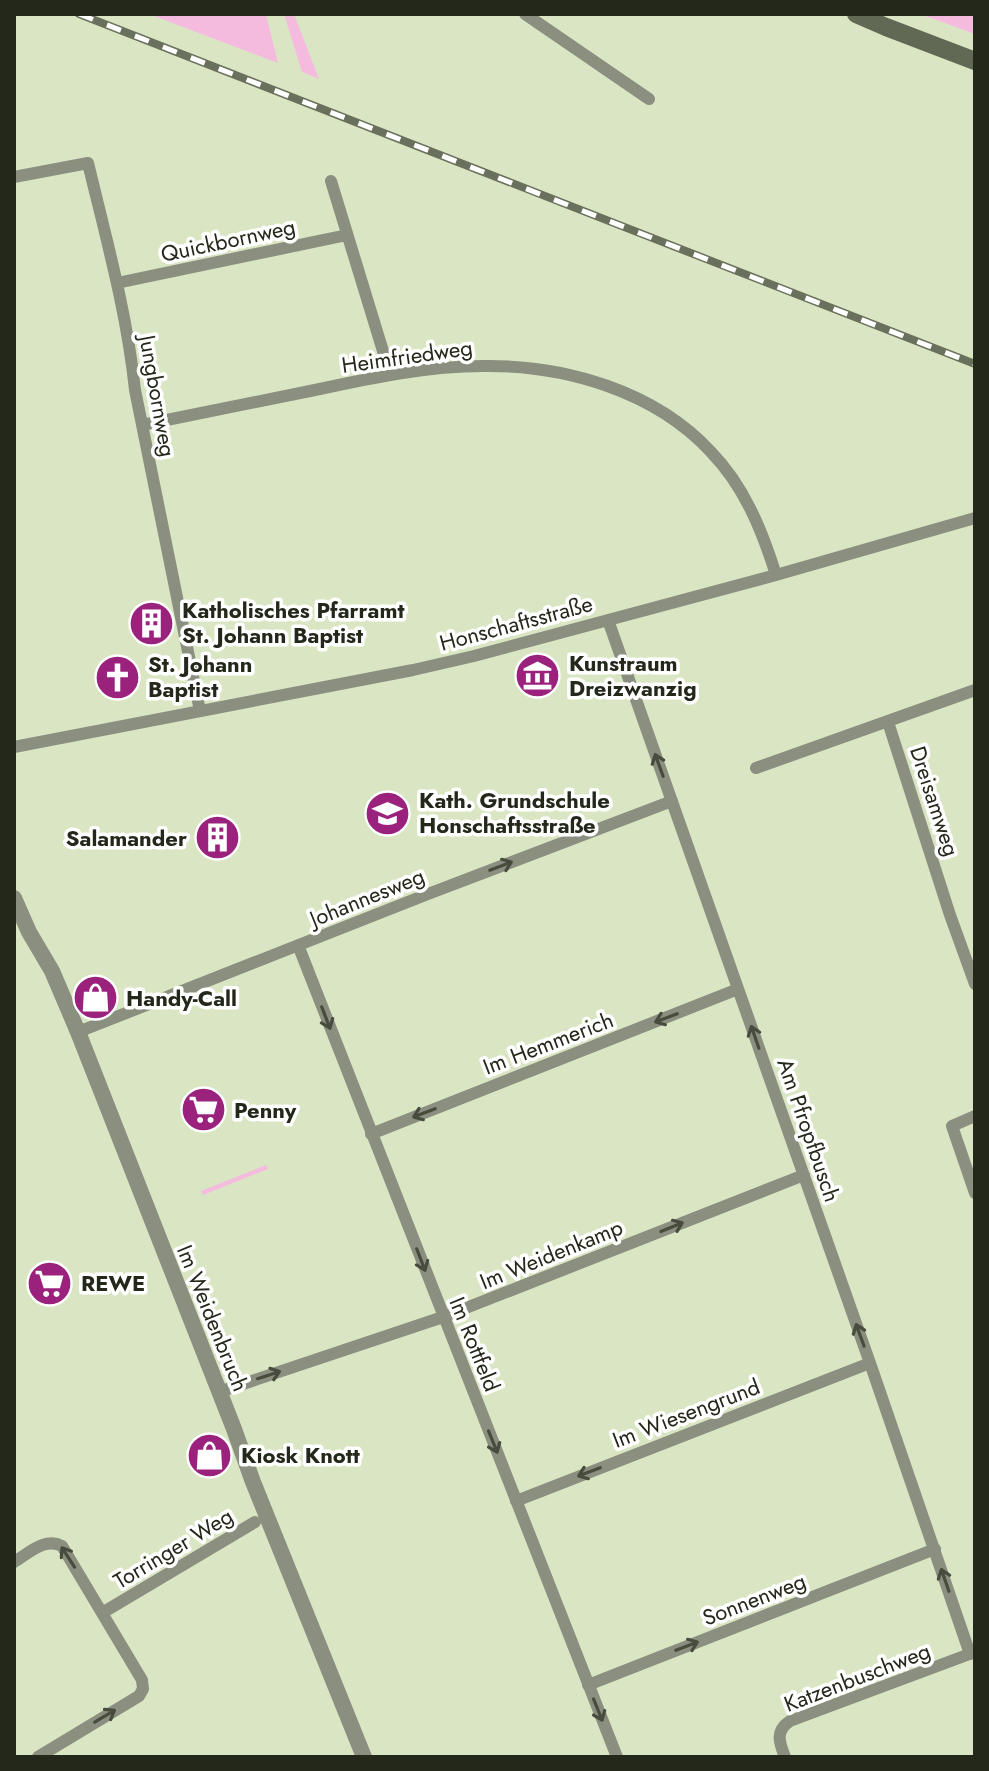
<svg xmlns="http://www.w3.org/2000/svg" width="989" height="1771" viewBox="0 0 989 1771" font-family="Jost,sans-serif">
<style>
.green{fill:#f4bbdf}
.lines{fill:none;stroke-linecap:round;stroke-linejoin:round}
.minor{stroke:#8a8f80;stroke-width:12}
.tertiary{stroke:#8a8f80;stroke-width:16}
.secondary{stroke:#616853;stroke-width:18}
.rail-casing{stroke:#69705b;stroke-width:8}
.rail{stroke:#fff;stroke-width:5;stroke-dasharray:15;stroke-linecap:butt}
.oneway{stroke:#484c3e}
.labels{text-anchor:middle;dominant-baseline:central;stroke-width:7;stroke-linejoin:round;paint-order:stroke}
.street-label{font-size:22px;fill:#24281b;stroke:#fff}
.poi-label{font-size:22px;font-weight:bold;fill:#24281b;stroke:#fff;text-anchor:start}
</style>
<rect width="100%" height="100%" fill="#dae6c3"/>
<path class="green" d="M 149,14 L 266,14 L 278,63 Z
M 284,14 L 294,14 L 319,79 L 302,72 Z
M 920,14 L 975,14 L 975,34 Z
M 266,1165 L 268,1169 L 203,1195 L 201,1191 Z"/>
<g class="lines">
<path class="minor" d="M 525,14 L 649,99
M 14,177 L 88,163 C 106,238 127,313 135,390 L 200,711
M 331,181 L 390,374
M 117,283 L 347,235
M 142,425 C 200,413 258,402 315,390 C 371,378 427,366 484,366 C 565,365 655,391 711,452 C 744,486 762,530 776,575
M 608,620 L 870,1363 L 970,1654
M 888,722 L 950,915 L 975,984
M 14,747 L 413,670 L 474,656 L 776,575 L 975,518
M 756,768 L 975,690
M 298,945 L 617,1757
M 78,1032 L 428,894 L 672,801
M 975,1116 L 952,1126 L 975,1193
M 371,1134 L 738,989
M 219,1392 L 443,1317 L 804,1175
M 516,1501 L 870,1363
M 14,1562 C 29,1553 45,1537 62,1546 L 142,1680 L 143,1689 L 139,1696 L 38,1757
M 102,1613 L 255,1522
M 588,1685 L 935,1549
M 785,1757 C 779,1742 775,1731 790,1721 L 975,1652"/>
<path class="tertiary" d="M 14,898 L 29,932 L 52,971 L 78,1032 L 234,1429 L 253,1482 L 364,1757"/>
<path class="secondary" d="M 856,14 L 886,27 L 975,61"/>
<defs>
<path id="rail" d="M 79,14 L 975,364"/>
</defs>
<use href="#rail" class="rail-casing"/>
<use href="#rail" class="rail"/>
</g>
<defs><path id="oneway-shaft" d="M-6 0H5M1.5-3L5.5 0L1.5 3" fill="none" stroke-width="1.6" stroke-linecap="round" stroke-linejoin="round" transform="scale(2)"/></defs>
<g class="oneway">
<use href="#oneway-shaft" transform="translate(659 765) rotate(-110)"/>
<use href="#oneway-shaft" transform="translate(501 866) rotate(-21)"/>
<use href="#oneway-shaft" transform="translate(326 1018) rotate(69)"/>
<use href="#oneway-shaft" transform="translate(666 1018) rotate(159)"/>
<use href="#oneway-shaft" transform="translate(755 1037) rotate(-109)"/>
<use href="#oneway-shaft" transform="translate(424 1113) rotate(159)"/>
<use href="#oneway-shaft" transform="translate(672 1227) rotate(-22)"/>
<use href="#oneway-shaft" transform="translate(421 1260) rotate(69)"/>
<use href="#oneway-shaft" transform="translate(860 1335) rotate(-110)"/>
<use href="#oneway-shaft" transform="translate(269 1375) rotate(-18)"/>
<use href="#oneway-shaft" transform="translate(493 1442) rotate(68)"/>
<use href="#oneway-shaft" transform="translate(589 1472) rotate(159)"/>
<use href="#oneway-shaft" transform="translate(68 1557) rotate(-123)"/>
<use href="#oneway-shaft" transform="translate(945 1580) rotate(-109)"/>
<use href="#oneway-shaft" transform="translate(687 1646) rotate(-21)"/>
<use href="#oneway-shaft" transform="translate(598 1710) rotate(68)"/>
<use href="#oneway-shaft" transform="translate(105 1716) rotate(-31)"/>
</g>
<defs>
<symbol id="building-disc" viewBox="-11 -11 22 22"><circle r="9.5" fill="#9b227c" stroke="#fff"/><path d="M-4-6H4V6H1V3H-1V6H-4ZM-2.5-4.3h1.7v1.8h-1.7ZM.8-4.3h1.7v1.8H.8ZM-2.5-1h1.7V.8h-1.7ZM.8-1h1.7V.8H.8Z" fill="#fff"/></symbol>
<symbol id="museum-disc" viewBox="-11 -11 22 22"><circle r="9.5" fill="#9b227c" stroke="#fff"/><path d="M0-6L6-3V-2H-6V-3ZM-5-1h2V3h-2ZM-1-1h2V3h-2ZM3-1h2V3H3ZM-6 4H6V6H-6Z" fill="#fff"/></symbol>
<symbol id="church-disc" viewBox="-11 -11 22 22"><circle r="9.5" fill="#9b227c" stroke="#fff"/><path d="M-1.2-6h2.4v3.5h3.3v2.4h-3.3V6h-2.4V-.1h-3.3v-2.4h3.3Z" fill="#fff"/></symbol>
<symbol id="school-disc" viewBox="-11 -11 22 22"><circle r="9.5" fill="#9b227c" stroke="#fff"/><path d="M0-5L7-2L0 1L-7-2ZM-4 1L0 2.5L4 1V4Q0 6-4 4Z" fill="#fff"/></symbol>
<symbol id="shop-disc" viewBox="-11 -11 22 22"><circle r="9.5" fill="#9b227c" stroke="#fff"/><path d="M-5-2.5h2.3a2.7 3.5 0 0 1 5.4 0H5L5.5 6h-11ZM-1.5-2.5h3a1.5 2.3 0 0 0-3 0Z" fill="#fff"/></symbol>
<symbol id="supermarket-disc" viewBox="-11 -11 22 22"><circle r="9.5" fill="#9b227c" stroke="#fff"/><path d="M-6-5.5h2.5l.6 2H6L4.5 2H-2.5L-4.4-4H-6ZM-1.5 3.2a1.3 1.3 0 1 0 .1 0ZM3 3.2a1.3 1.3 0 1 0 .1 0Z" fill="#fff"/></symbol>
</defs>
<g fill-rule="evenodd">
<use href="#building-disc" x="126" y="598" width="51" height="51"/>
<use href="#museum-disc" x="512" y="650" width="51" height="51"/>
<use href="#church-disc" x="92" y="652" width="51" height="51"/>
<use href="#school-disc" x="362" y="788" width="51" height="51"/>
<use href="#building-disc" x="192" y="812" width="51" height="51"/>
<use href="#shop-disc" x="70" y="972" width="51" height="51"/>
<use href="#supermarket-disc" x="178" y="1084" width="51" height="51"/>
<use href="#supermarket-disc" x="24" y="1258" width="51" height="51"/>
<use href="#shop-disc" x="184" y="1430" width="51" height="51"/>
</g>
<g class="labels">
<g class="street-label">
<text transform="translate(228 240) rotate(-12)">Quickbornweg</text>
<text transform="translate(407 356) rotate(-8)">Heimfriedweg</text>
<text transform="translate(158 396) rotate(80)">Jungbornweg</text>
<text transform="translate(516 623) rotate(-15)">Honschaftsstraße</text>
<text transform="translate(935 801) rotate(72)">Dreisamweg</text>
<text transform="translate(367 897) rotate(-22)">Johannesweg</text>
<text transform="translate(548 1043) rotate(-21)">Im Hemmerich</text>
<text transform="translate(809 1130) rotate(71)">Am Pfropfbusch</text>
<text transform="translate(551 1254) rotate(-22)">Im Weidenkamp</text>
<text transform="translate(213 1318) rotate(68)">Im Weidenbruch</text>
<text transform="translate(475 1344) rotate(68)">Im Rottfeld</text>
<text transform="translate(686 1413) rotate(-21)">Im Wiesengrund</text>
<text transform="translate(173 1548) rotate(-31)">Torringer Weg</text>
<text transform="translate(754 1599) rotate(-21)">Sonnenweg</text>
<text transform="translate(857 1677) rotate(-21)">Katzenbuschweg</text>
</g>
<g class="poi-label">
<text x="182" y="610">Katholisches Pfarramt<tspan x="182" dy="25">St. Johann Baptist</tspan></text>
<text x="569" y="663">Kunstraum<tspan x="569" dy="25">Dreizwanzig</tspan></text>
<text x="148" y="664">St. Johann<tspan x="148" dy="25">Baptist</tspan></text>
<text x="419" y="800">Kath. Grundschule<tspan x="419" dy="25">Honschaftsstraße</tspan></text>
<text x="187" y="838" text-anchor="end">Salamander</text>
<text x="126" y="998">Handy-Call</text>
<text x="234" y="1110">Penny</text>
<text x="81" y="1283">REWE</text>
<text x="241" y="1455">Kiosk Knott</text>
</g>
</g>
<rect width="989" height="1771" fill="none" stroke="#24281b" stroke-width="32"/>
</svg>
